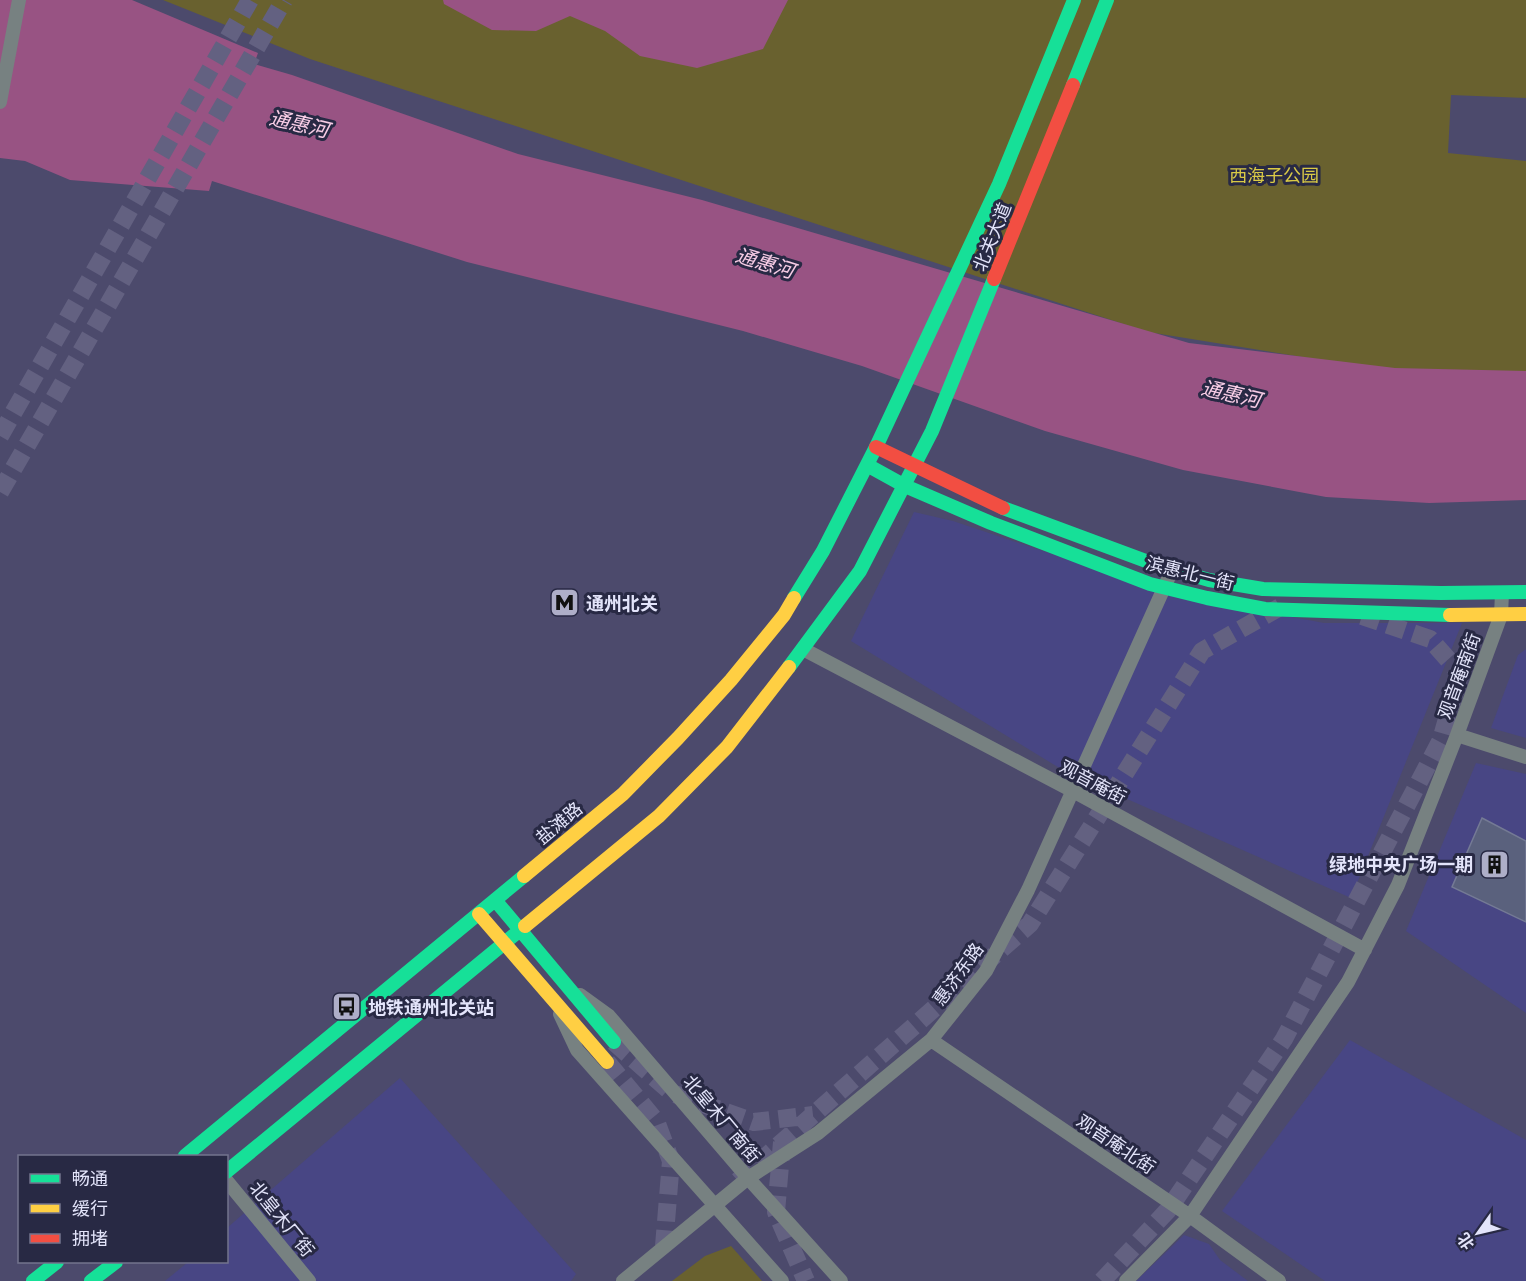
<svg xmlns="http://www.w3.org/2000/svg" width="1526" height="1281" viewBox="0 0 1526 1281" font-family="'DejaVu Sans','Noto Sans SC',sans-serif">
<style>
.built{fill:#484684}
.green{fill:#69612f}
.water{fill:#985383}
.building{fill:#5a617d;stroke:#747a95;stroke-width:1.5}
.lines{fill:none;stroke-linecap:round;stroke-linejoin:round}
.secondary-tunnel{stroke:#636181;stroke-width:18;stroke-dasharray:18 9;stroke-linecap:butt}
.street{stroke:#778181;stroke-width:14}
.fast{stroke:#16e098;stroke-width:14}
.slow{stroke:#ffcf43;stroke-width:14}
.jam{stroke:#f24e42;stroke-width:14}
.labels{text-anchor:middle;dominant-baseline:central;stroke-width:6;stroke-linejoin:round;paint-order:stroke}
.park-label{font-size:18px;fill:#daca46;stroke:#282944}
.street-label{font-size:18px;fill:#e3e4fa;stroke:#282944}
.poi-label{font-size:18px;font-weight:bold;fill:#e3e4fa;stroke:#282944;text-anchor:start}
.water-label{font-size:20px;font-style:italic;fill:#f8cde6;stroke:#282944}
</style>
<rect width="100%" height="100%" fill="#4c4a6c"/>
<path class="built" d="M 914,512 L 953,521 L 1175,595 L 1324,623 L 1462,623 L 1351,898 L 1066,772 L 851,641 Z
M 1526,649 L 1526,738 L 1491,728 L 1518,655 Z
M 1476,763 L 1526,774 L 1526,1013 L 1406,931 Z
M 1350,1040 L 1526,1140 L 1526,1281 L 1325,1281 L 1222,1211 Z
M 400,1078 L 576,1274 L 571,1281 L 165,1281 L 188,1262 L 226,1262 L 227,1228 Z
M 1184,1235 L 1209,1244 L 1220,1260 L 1248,1281 L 1136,1281 Z"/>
<path class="green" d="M 163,0 L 1526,0 L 1526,98 L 1451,95 L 1448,153 L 1526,161 L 1526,374 L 1370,368 L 1148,332 L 310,59 Z
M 731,1246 L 762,1281 L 672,1281 L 705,1256 Z"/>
<path class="water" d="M 0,0 L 132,0 L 258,53 L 254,64 L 292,75 L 518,154 L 702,200 L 1189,343 L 1395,368 L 1526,371 L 1526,500 L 1429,503 L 1326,497 L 1183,470 L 1045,431 L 862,366 L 743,331 L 467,262 L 212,181 L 209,191 L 70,180 L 25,161 L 0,158 Z
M 443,0 L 788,0 L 763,49 L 697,68 L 640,56 L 605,31 L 570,16 L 536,31 L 492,30 L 444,4 Z"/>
<path class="building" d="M 1482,818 L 1526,841 L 1526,922 L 1452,887 Z"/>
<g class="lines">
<path class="secondary-tunnel" d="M 0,436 L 250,0
M 0,492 L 284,0
M 614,1042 L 672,1093 L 754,1122 L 813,1115
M 607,1062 L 656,1121 L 671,1161 L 664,1246
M 782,1142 L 776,1212 L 806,1281
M 738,1181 L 1030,924 L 1202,651 L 1282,606
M 1102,1281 L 1168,1210 L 1284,1039 L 1441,740 L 1460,673 L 1430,639 L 1356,614"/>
<path class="street" d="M 0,102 L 19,0
M 1502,593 L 1501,615 L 1457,735 L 1526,757
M 803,649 L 1073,791 L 1365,950
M 580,995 L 609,1016 L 748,1178 L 841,1281
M 560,1014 L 577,1050 L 782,1281
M 931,1040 L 1190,1216 L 1279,1281
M 226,1180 L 309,1281
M 623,1281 L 748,1178 L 818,1133 L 931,1040 L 986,971 L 1028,890 L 1168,579
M 1126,1281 L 1190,1216 L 1348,982 L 1398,885 L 1457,735"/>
<path class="fast" d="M 1073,85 L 1107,0
M 867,465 L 905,486 L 991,523 L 1150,584 L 1207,598 L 1265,609 L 1450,615
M 1003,508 L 1154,564 L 1209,580 L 1263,589 L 1441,593 L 1526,592
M 794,598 L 823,551 L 876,447 L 999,184 L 1074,0
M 789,667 L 860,571 L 932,431 L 994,279
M 495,900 L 614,1042
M 185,1156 L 524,876
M 226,1172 L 525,926
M 33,1281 L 57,1262
M 91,1281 L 116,1262"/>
<path class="slow" d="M 1450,615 L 1526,614
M 524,876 L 623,794 L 678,738 L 731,680 L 784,615 L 794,598
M 479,914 L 607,1062
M 525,926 L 659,816 L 727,747 L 789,667"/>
<path class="jam" d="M 994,279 L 1073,85
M 876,447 L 1003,508"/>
</g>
<defs>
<symbol id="metro-square" viewBox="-11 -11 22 22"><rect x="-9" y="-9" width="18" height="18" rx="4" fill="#aeaec8" stroke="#282944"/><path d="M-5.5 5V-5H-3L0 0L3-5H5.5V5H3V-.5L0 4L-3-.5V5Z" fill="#111"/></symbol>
<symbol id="building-square" viewBox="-11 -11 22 22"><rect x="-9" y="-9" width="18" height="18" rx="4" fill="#aeaec8" stroke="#282944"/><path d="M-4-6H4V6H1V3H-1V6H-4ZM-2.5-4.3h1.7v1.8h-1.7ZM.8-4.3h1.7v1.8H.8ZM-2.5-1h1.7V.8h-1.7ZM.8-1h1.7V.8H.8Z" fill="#111"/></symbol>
<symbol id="bus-square" viewBox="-11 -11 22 22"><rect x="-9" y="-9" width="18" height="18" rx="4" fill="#aeaec8" stroke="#282944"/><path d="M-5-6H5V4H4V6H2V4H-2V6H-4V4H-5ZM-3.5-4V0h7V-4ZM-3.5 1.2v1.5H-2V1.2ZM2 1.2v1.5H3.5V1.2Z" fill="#111"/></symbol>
</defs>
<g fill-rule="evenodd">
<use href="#metro-square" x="548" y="586" width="33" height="33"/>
<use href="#building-square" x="1478" y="848" width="33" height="33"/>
<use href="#bus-square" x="330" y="990" width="33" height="33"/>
</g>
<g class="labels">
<g class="park-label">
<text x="1274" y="175">西海子公园</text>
</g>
<g class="street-label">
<text transform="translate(992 237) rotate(-68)">北关大道</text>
<text transform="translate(1190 573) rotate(14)">滨惠北一街</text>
<text transform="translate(1459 676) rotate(-70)">观音庵南街</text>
<text transform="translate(1093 782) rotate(28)">观音庵街</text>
<text transform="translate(559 823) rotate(-40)">盐滩路</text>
<text transform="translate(958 974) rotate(-54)">惠济东路</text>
<text transform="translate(722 1119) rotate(50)">北皇木厂南街</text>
<text transform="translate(1116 1144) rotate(34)">观音庵北街</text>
<text transform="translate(282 1219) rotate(51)">北皇木厂街</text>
</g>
<g class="poi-label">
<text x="586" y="603">通州北关</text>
<text x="1473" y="864" text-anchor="end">绿地中央广场一期</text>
<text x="368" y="1007">地铁通州北关站</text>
</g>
<g class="water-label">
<text transform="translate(299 124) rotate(13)">通惠河</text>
<text transform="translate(765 263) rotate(17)">通惠河</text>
<text transform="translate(1231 394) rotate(13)">通惠河</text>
</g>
</g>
<rect x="18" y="1155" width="210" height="108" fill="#282944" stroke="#73748d" stroke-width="1.5"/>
<rect x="30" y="1174" width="30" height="9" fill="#16e098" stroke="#73748d" stroke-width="1.5"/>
<text x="72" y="1185" font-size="18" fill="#e3e4fa">畅通</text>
<rect x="30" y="1204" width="30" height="9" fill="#ffcf43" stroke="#73748d" stroke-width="1.5"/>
<text x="72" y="1215" font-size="18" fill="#e3e4fa">缓行</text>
<rect x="30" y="1234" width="30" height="9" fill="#f24e42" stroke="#73748d" stroke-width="1.5"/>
<text x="72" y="1245" font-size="18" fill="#e3e4fa">拥堵</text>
<g transform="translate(1478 1233) rotate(236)" stroke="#282944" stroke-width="4.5" paint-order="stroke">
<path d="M0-4.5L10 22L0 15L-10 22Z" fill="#e3e4fa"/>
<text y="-9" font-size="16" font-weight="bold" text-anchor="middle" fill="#e3e4fa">北</text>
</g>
</svg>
